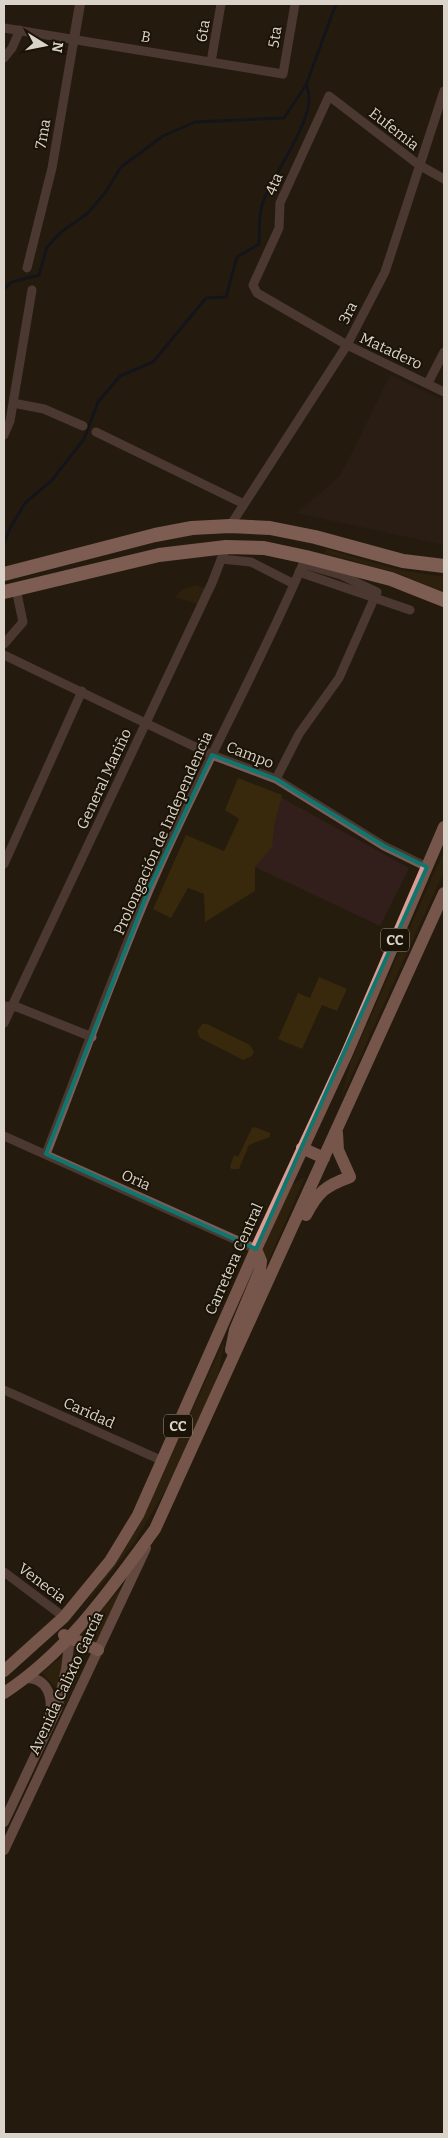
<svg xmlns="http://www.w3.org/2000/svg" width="448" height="2138" viewBox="0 0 448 2138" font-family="Bitter,serif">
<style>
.commercial{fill:#321f1c}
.green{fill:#38280c}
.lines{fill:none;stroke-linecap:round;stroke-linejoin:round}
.stream{stroke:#000c2c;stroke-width:3}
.minor{stroke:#7b5c5a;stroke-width:9}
.tertiary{stroke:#7b5c5a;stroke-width:10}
.secondary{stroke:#b0807c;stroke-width:10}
.primary{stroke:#da9c96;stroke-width:12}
.trunk{stroke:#e8aaa5;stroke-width:14}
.marked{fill:none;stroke:#0f766e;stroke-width:4;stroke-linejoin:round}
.labels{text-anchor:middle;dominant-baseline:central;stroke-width:4;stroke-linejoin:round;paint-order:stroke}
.shield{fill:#1b1305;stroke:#a1998f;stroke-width:1}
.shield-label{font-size:14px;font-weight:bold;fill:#dad3ca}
.street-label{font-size:15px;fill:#dad3ca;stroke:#1b1305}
</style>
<rect width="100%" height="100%" fill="#251c0e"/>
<path class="commercial" d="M 390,375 L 444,401 L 444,545 L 297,513 L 339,477 L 350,457 Z
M 273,793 L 409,868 L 380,926 L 240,860 Z"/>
<path class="green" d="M 326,549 L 399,570 L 444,577 L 444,592 L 397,573 L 325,553 Z
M 195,585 L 206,589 L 199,604 L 175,597 L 182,590 Z
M 238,778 L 282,795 L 275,821 L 272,847 L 255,867 L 255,891 L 205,922 L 204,894 L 188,888 L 171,918 L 153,909 L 186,835 L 224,851 L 239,819 L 225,810 Z
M 444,851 L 444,871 L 341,1099 L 351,1061 Z
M 319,977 L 347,989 L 337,1011 L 322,1005 L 302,1049 L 278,1039 L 298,993 L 310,998 Z
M 202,1024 L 207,1024 L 250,1045 L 254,1052 L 252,1056 L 243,1060 L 200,1038 L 197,1031 Z
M 255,1127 L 270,1133 L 270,1137 L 249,1145 L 239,1169 L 231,1169 L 230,1166 L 234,1155 L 238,1157 L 252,1128 Z
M 305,1177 L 263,1273 L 263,1247 L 290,1186 Z
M 225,1339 L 218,1376 L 171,1481 L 133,1544 L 80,1612 L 138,1528 Z
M 123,1586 L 95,1645 L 79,1636 Z
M 72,1648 L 80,1659 L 79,1675 L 48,1739 L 69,1678 Z
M 63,1656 L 58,1690 L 42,1673 Z"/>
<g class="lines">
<path class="stream" d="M 4,289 L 12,282 L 39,275 L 47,247 L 61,232 L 88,213 L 105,193 L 121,167 L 163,136 L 195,122 L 284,118 L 306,85 L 336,4
M 4,544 L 10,528 L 25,503 L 52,480 L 84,439 L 98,402 L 120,376 L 153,362 L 206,298 L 226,297 L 237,257 L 259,244 C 260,231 258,214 263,202 C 272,174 322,112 306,85"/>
<path class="minor" d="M 4,28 L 283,74 L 295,4
M 4,58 L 12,48 L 20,30
M 211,62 L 221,4
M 444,179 L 419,165 L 329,96 L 280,203 L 279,228 L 253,285 L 257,293 L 347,345 L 444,392
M 27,268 L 52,168 L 74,39
M 428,383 L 444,352
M 13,403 L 44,409 L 83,426
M 96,432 L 244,504
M 4,435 L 10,421 L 32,290
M 230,526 L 347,345 L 385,272 L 444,91
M 221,559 L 251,562 L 294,584
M 299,572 L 410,610
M 4,644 L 23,622 L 16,589
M 4,655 L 212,755 L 276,779 L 384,846 L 427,867
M 276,779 L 299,734 L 339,678 L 377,592 L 341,575 L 303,564
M 4,864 L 82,691
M 4,1006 L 17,1007 L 92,1037
M 4,1023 L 212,583 L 226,547
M 4,1136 L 256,1249
M 46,1154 C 80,1066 112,977 149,890 C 197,777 258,670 306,557
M 4,1390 L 163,1461
M 4,1572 L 64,1617"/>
<path class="tertiary" d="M 74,39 L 80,4"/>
<path class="secondary" d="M 25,1678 C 46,1677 53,1695 50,1713
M 4,1822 L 57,1709 L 66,1669 L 70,1638
M 4,1850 L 146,1548"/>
<path class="primary" d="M 302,1148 L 324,1158
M 306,1215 C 318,1192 325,1186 350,1177 L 338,1150 L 337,1133
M 231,1350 L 235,1330 L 260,1270 L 261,1261 L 256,1249
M 64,1635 L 98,1650
M 4,1671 L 64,1617 L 110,1561 L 138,1515 L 256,1249 L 347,1053 L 444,827
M 4,1693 C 67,1652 111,1589 155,1529 L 444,893"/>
<path class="trunk" d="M 4,574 L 155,535 L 192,528 L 230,526 L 270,528 L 315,537 L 403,561 L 444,566
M 4,592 L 159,555 L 226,547 L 264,548 L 306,557 L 391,579 L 444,600"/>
</g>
<path d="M0 0H448V2138H0ZM 212,755 L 276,779 L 384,846 L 427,867 L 256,1249 L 46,1154 L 149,889 Z" fill="#251c0e" fill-opacity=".55" fill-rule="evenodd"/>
<path class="marked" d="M 212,755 L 276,779 L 384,846 L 427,867 L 256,1249 L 46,1154 L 149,889 Z"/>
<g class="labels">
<g class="shield">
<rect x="381" y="928.5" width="28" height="23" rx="4"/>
<rect x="164" y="1414.5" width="28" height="23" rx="4"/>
</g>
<g class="shield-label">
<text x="395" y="940">CC</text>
<text x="178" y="1426">CC</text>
</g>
<g class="street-label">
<text transform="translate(203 31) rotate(-81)">6ta</text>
<text transform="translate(146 37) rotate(10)">B</text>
<text transform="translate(275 37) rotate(-81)">5ta</text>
<text transform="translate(394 129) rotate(38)">Eufemia</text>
<text transform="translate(43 134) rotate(-80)">7ma</text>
<text transform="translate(274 184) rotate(-68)">4ta</text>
<text transform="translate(348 313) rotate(-63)">3ra</text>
<text transform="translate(391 351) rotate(25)">Matadero</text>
<text transform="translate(250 755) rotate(21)">Campo</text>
<text transform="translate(104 779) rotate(-65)">General Mariño</text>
<text transform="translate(163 833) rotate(-66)">Prolongación de Independencia</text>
<text transform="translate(136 1180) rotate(24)">Oria</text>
<text transform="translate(234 1259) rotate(-66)">Carretera Central</text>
<text transform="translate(89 1413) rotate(24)">Caridad</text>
<text transform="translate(42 1583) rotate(37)">Venecia</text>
<text transform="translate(66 1683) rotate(-65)">Avenida Calixto García</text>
</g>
</g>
<rect width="448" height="2138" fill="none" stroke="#dad3ca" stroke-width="10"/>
<g transform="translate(45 45) rotate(100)" stroke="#1b1305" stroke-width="4" paint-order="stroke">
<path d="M0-4L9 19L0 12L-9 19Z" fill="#dad3ca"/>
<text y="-8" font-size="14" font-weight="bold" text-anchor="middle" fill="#dad3ca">N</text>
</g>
</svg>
